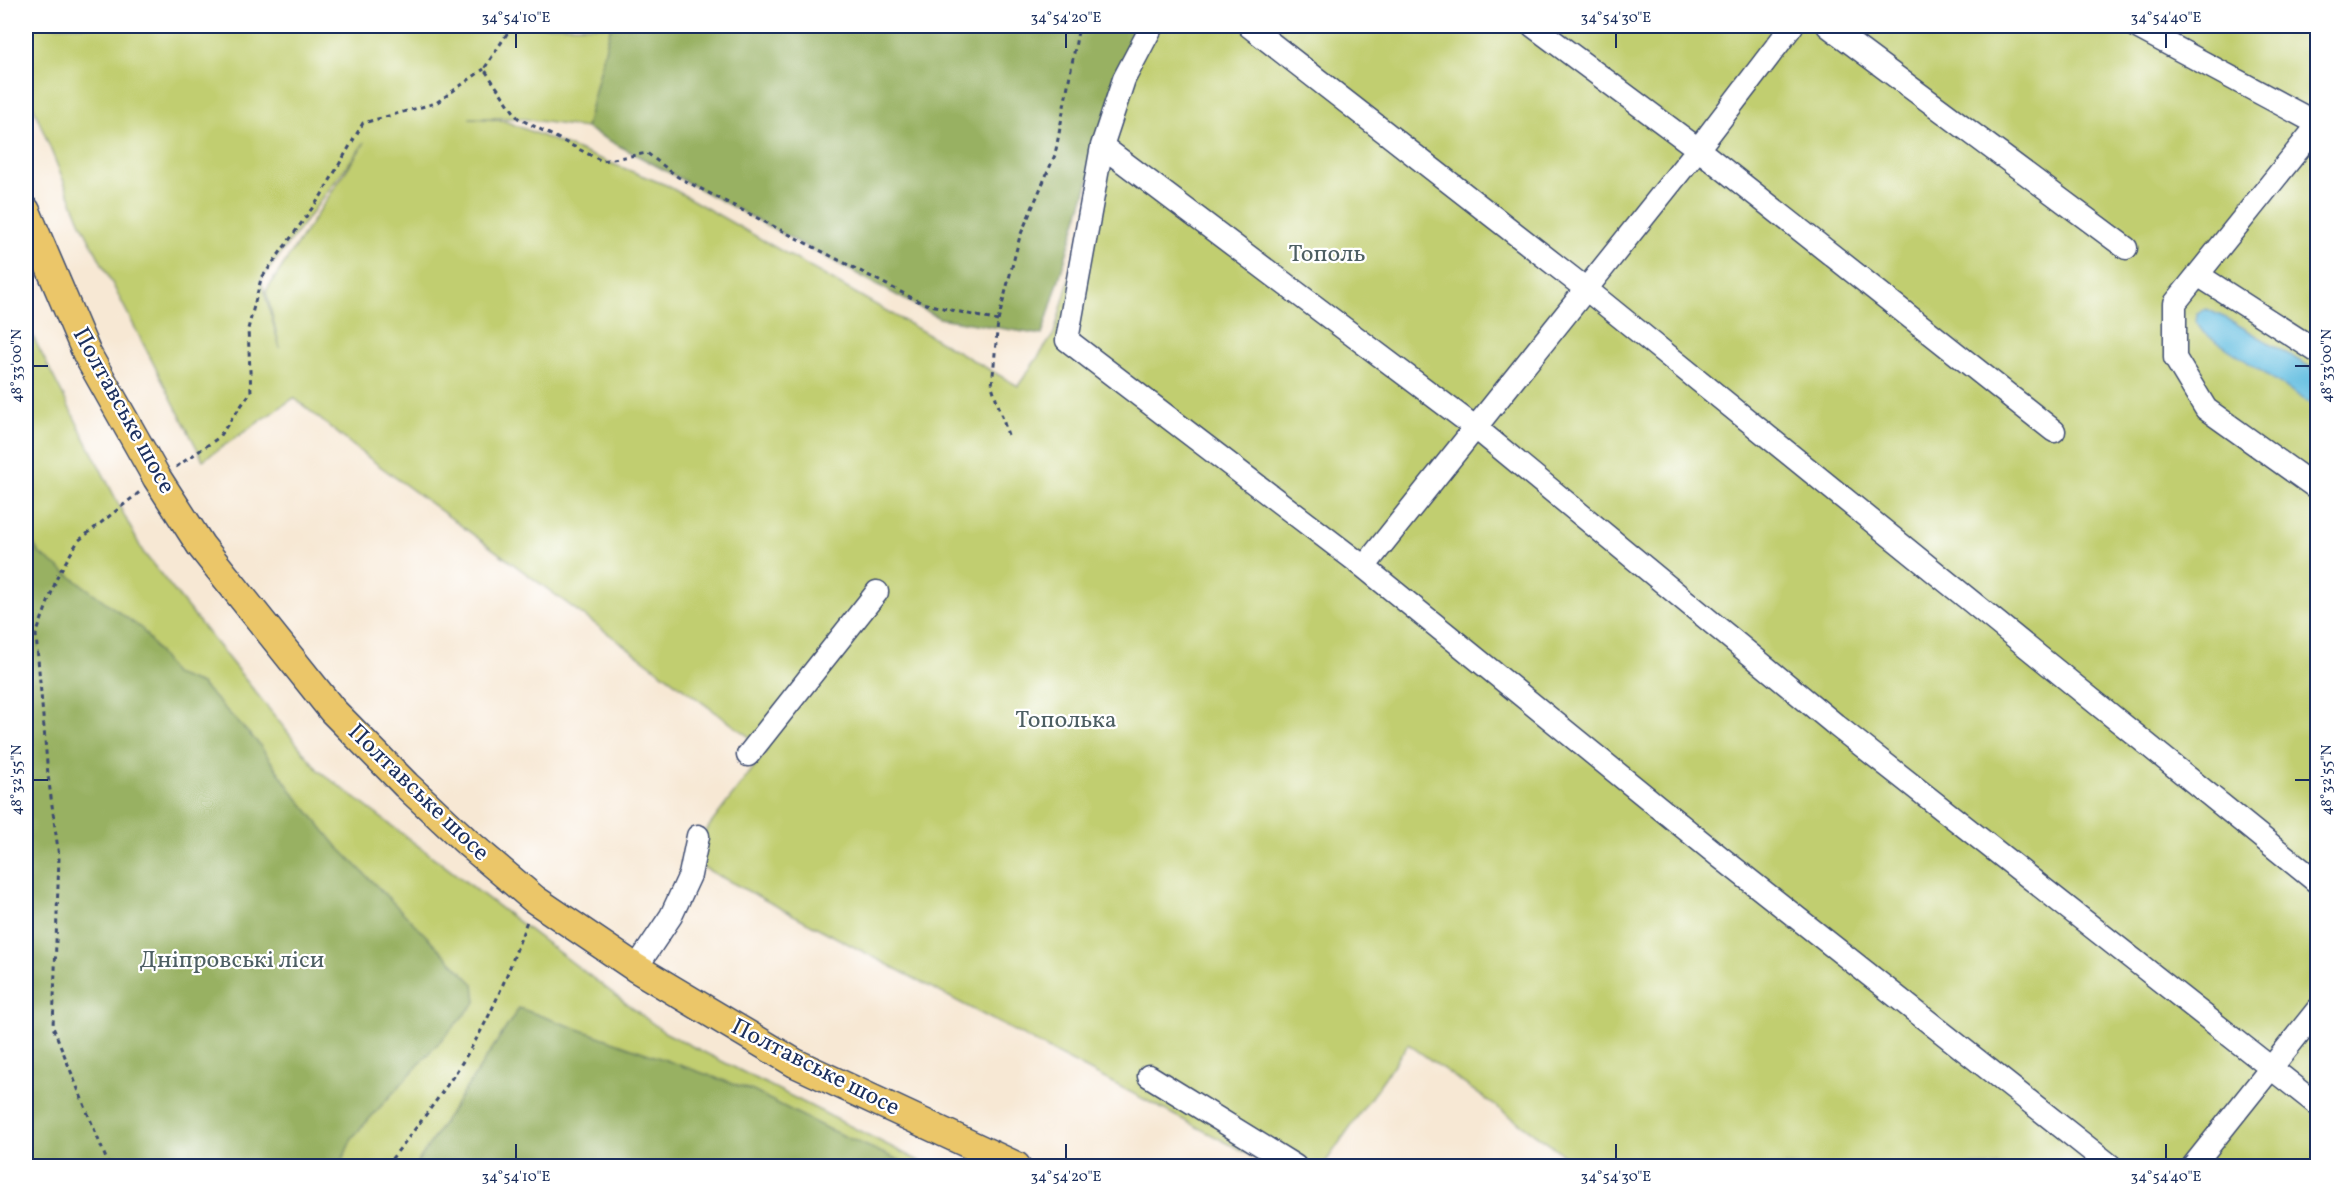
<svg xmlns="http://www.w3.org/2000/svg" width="2343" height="1192" viewBox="0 0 2343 1192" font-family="Vollkorn,serif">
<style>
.green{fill:#c1ce70;stroke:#6e7e67;stroke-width:1.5;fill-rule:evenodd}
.forest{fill:#98b162;stroke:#5a7060;stroke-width:1.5}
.water{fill:#62bde0;stroke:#3e769f;stroke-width:1.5}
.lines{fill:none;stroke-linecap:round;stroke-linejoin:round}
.minor-casing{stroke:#3c4b70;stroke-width:25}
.major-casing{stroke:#3c4b70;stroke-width:31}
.path{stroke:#3c4b70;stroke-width:3;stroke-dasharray:4.5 4.5;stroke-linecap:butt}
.minor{stroke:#fff;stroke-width:22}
.major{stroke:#ebc669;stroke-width:28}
.ticks{fill:none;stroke:#1b2f5e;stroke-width:2}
.labels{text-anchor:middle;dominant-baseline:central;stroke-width:4.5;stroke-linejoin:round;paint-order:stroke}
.park-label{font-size:24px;fill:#4d5f63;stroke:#fff}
.street-label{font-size:24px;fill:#1b2f5e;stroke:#fff}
.neatline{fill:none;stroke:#1b2f5e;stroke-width:2}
.ticks-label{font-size:15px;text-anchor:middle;fill:#1b2f5e}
</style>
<rect width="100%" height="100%" fill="#fff"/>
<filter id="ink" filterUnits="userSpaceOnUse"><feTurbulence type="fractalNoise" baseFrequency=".0167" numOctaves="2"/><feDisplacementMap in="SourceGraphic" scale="12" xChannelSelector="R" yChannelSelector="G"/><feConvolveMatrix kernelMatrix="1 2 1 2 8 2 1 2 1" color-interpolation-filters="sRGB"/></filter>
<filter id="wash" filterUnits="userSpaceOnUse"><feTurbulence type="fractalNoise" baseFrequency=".008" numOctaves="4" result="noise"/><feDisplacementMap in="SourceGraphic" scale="24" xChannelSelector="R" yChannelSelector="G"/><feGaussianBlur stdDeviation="1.35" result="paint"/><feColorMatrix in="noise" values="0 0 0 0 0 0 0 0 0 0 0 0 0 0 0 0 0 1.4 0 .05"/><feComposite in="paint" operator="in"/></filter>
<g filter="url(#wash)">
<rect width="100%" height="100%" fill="#f7e8d4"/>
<path class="green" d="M 26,26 L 611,26 L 586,128 L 518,118 L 469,118 L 502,120 L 666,185 L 1018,386 L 1054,334 L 1139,26 L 2317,26 L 2317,1166 L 2129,1166 L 2123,1162 L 2119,1166 L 1580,1166 L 1408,1044 L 1323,1166 L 1271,1166 L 685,858 L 767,750 L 362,453 L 294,398 L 203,460 L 80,221 L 26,89 ZM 365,142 L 266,291 L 280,348 L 261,280 Z
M 26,323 L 143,552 L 318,770 L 664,1032 L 929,1166 L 26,1166 Z"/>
<path class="forest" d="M 611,26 L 1136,26 L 1042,335 L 939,318 L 586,128 Z
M 26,511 L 29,537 L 39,553 L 142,629 L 174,674 L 201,684 L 259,744 L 291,790 L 337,846 L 474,984 L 476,1002 L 352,1138 L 340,1166 L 26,1166 Z
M 519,1008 L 753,1091 L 826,1128 L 912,1166 L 415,1166 Z"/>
<path class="water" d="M 2206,309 L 2228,319 L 2317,371 L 2317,408 L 2204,333 L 2196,323 L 2197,313 Z"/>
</g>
<g filter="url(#ink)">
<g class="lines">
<defs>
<path id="minor" d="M 1152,26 L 1124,79 L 1102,146 L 1067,340 L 1364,567 L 1720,857 L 2111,1166
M 1249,26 L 1586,289 L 2318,883
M 1533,26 L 1698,149 L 2054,431
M 1828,26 L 2126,248
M 2135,26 L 2318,124
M 2318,125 L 2175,303 L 2175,358 L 2206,409 L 2318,489
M 1102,146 L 1476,428 L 1837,726 L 2318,1105
M 2198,275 L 2318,352
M 1364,567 L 1698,149 L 1792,26
M 748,755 L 877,592
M 636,968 L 671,916 L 690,875 L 698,836
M 1149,1076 L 1295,1166
M 2193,1166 L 2318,1009"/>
<path id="major" d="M 26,211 L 87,354 L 157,478 L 201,546 L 333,711 L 406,785 L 468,843 L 534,899 L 636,968 L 795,1063 L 1016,1166"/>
</defs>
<use href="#minor" class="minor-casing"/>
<use href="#major" class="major-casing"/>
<path class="path" d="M 512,26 L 484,69 L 518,118 L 602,161 L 647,153 L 678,177 L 922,303 L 998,321
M 1008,435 L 992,386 L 998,321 L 1020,236 L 1055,155 L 1079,26
M 176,467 L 218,438 L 251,392 L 248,329 L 261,279 L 321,196 L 363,123 L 436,103 L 484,69
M 109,1166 L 53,1027 L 59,857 L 48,775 L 36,635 L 58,575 L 78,541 L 141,491
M 386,1166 C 421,1122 456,1077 483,1027 C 501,993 514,957 527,921"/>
<use href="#minor" class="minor"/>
<use href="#major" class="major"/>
</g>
</g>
<path class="ticks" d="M 516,33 L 516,48M 1066,33 L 1066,48M 1616,33 L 1616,48M 2166,33 L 2166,48M 33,366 L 48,366M 2295,366 L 2310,366M 33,780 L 48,780M 2295,780 L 2310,780M 516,1144 L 516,1159M 1066,1144 L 1066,1159M 1616,1144 L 1616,1159M 2166,1144 L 2166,1159"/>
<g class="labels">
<g class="park-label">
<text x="1327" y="255">Тополь</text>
<text x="1066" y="721">Тополька</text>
<text x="232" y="961">Дніпровські ліси</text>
</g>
<g class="street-label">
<text transform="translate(123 411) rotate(61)">Полтавське шосе</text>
<text transform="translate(418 793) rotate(44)">Полтавське шосе</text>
<text transform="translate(815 1068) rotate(27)">Полтавське шосе</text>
</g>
</g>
<rect width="2343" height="1192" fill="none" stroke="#fff" stroke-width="66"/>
<rect x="33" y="33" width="2277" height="1126" class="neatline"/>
<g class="ticks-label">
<text x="516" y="22">34°54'10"E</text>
<text x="1066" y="22">34°54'20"E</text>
<text x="1616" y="22">34°54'30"E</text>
<text x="2166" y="22">34°54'40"E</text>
<text transform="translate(16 366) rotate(-90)" y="5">48°33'00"N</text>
<text transform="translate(2326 366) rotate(-90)" y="5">48°33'00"N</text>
<text transform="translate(16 780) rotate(-90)" y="5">48°32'55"N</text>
<text transform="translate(2326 780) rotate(-90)" y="5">48°32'55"N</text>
<text x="516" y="1181">34°54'10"E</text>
<text x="1066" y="1181">34°54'20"E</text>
<text x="1616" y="1181">34°54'30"E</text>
<text x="2166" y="1181">34°54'40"E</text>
</g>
</svg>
